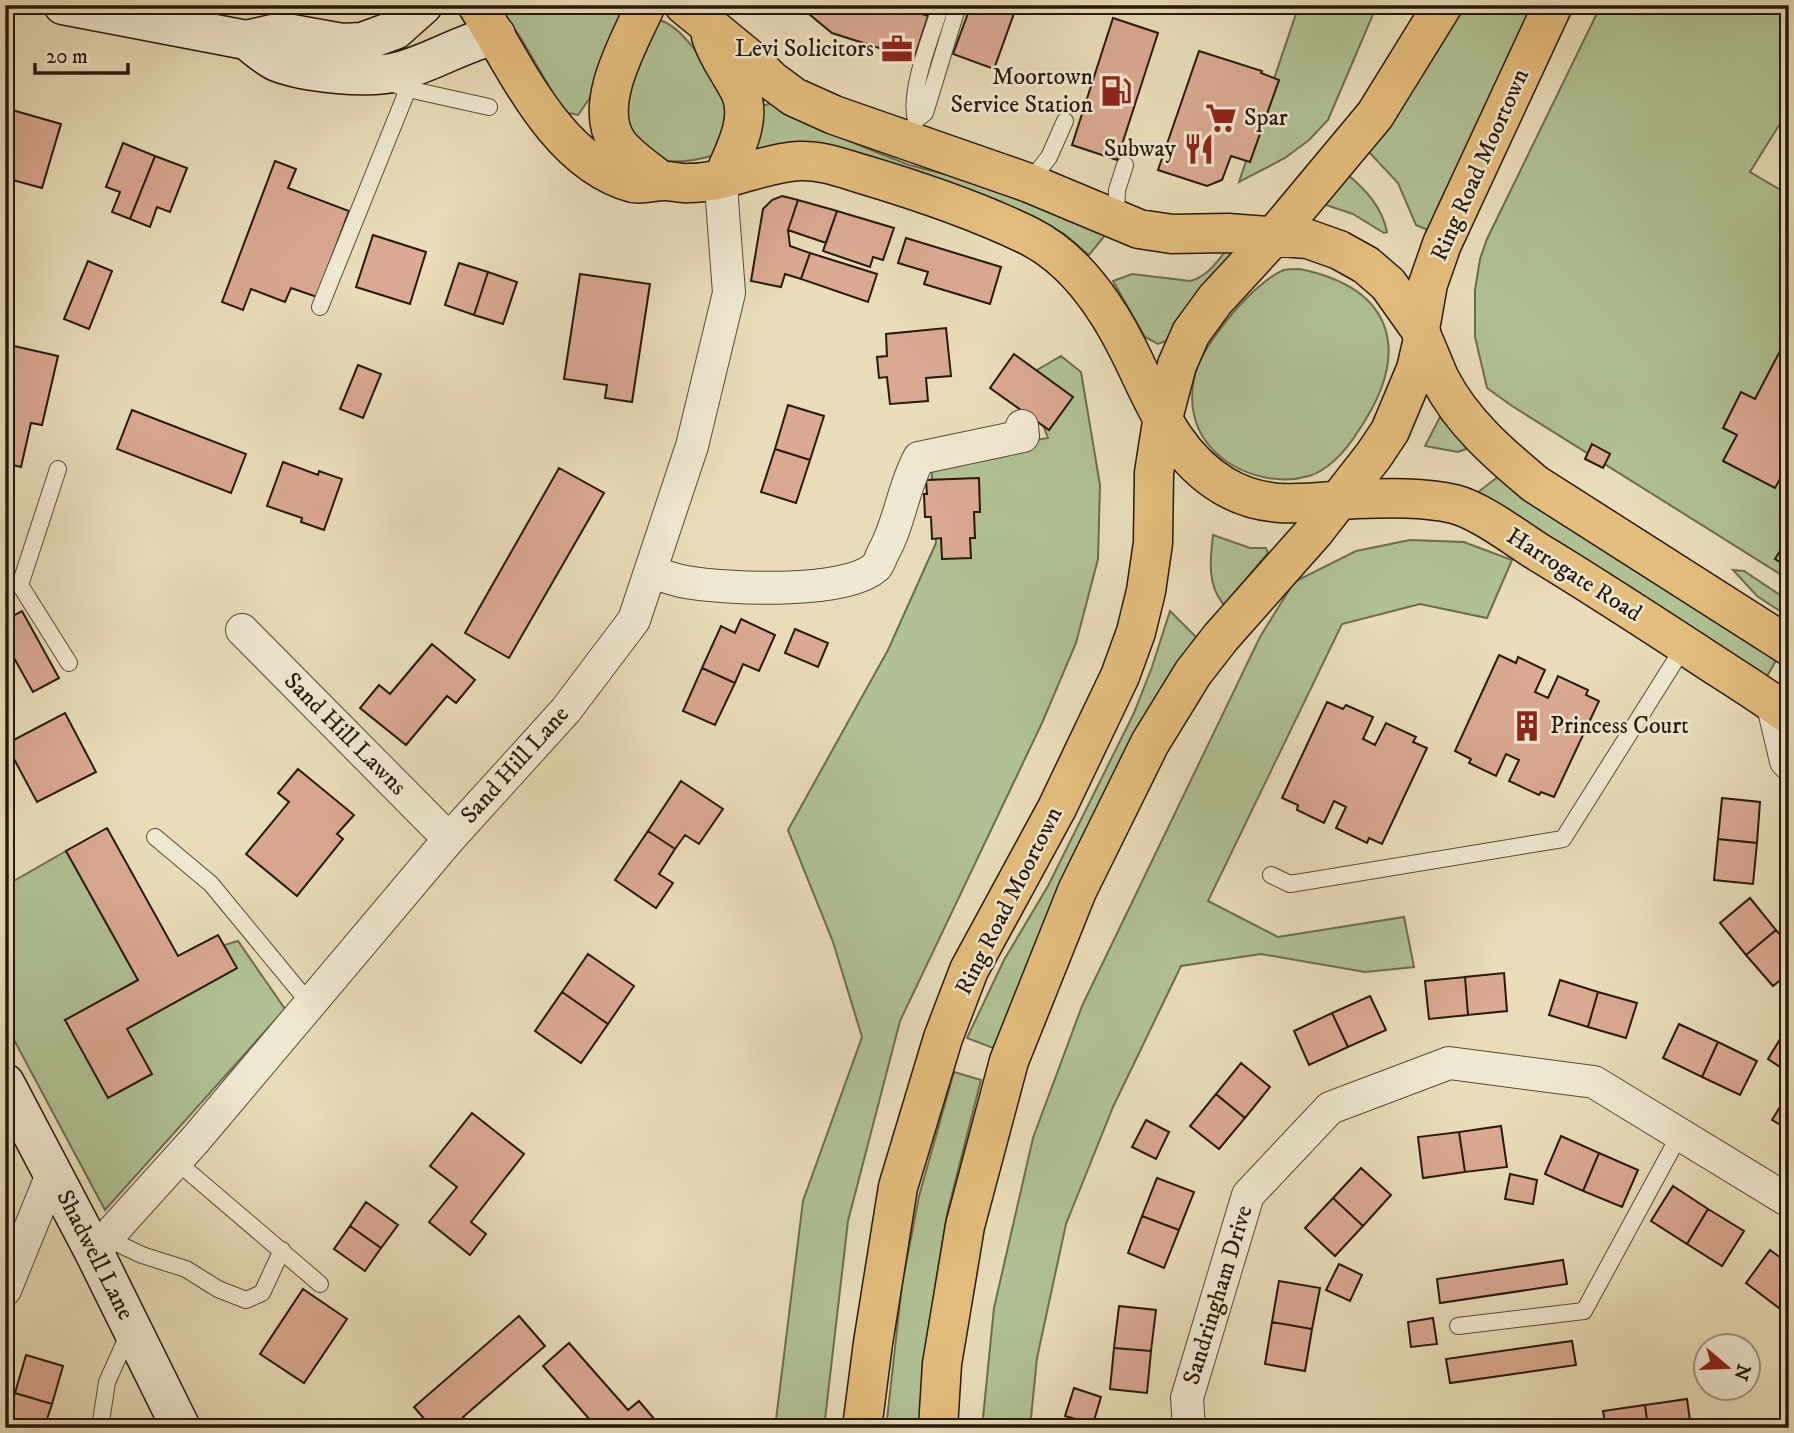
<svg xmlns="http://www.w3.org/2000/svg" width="1794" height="1433" viewBox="0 0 1794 1433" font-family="'IM FELL DW Pica',serif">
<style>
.green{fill:#b0c293;stroke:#6c6d4e;stroke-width:2}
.building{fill:#daa991;stroke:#271809;stroke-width:2}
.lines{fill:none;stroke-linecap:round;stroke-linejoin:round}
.lane-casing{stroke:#574935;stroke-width:18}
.street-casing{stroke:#574935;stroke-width:34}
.secondary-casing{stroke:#271809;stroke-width:41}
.highway-casing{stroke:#271809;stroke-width:41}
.lane{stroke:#f0e9d1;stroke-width:16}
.street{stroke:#f0e9d1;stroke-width:32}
.secondary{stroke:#f0e9d1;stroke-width:38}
.highway{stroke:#e4be7c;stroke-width:38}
.labels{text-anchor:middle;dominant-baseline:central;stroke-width:5;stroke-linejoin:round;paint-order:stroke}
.poi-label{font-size:24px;fill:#271809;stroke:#f0e9d1;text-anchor:end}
.street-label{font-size:24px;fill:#271809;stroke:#f0e9d1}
</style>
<rect width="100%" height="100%" fill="#e8ddb8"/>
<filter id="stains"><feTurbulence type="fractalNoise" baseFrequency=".00286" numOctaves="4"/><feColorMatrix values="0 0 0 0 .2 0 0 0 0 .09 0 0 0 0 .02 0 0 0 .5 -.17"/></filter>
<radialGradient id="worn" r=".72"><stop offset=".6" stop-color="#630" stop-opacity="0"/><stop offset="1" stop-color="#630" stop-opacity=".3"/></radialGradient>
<path class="green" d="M 498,5 L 627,5 L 594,92 L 578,115 L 564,112 L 522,40 Z
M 1299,5 L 1377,5 L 1328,120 L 1309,140 L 1285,158 L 1239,182 Z
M 1462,5 L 1535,5 L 1449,184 L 1430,231 L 1416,225 L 1398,183 L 1367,150 Z
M 1601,5 L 1784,5 L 1789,8 L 1789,109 L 1750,172 L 1789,195 L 1789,537 L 1776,559 L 1785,565 L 1780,574 L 1512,406 L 1487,388 L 1475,337 L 1475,290 L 1480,259 L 1487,239 Z
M 659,20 C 687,27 715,81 731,105 L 715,155 C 688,163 664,165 638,153 L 618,96 Z
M 774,102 L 837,136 L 876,152 L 909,165 L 972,181 L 1107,233 L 1089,255 L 1063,233 L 1041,223 L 764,155 L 745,146 L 762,106 Z
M 1347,174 C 1366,190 1382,207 1387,232 L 1384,233 L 1353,214 L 1323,204 Z
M 1227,249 L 1234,252 L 1166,341 L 1158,344 L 1145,337 L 1113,281 L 1132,274 L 1190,281 C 1207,277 1217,262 1227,249 Z
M 1300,269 C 1396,289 1411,353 1359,430 C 1347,449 1331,469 1309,476 C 1274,486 1231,473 1208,444 C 1192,425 1189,398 1195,374 C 1203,343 1255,281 1284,270 C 1288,269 1295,269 1300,269 Z
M 1061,356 L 1081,372 L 1100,485 L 1098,559 L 1076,643 L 1042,723 L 900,1021 L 848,1221 L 824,1428 L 775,1428 L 803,1201 L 862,1037 L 833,942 L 788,830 L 888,650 L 936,543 L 931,462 L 976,450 L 1048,438 L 1033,399 L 1037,370 Z
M 1440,417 L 1469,448 L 1458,452 L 1425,446 Z
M 1499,476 L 1778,657 L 1766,678 L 1477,493 Z
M 1213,535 L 1250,548 L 1266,548 L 1268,553 L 1224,605 C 1207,585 1210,560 1213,535 Z
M 1410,540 L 1464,542 L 1512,560 L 1487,618 L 1420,604 L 1342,624 L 1208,901 L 1278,937 L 1404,917 L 1414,967 L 1365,972 L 1261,954 L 1181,966 L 1113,1107 L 1066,1224 L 1037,1358 L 1030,1428 L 982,1428 L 994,1308 L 1033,1138 L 1082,1006 L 1260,637 L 1294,582 L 1356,551 Z
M 1733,570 L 1744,571 L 1789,601 L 1789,617 L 1757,596 Z
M 1170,611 L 1197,638 L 1092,825 L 993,1048 L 967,1038 L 1004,960 L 1048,886 L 1134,713 L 1152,667 Z
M 66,851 L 138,980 L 66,1020 L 127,1029 L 236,968 L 224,945 L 238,941 L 285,1009 L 105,1210 L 5,1023 L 5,886 Z
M 954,1072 L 981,1080 L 947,1214 L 926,1345 L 920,1428 L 886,1428 L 902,1285 L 919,1196 Z"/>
<path class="building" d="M 798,5 L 896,5 L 928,16 L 914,59 L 832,33 Z
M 971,5 L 1017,5 L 994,69 L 953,54 Z
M 1113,18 L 1158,33 L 1117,160 L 1072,145 Z
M 1199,51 L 1262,71 L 1261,73 L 1279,80 L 1250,162 L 1231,156 L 1222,180 L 1207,186 L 1158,170 Z
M 5,108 L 61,124 L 42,188 L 5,178 Z
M 123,143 L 155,156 L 130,219 L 112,212 L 120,192 L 106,187 Z
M 155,156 L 187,168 L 170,212 L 157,207 L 150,227 L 130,219 Z
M 275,161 L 296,169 L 288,188 L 349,211 L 317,297 L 291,288 L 285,302 L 251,289 L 243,310 L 222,302 Z
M 782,196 L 798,200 L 788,230 L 790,246 L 810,253 L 801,279 L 785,274 L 781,287 L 751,281 L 763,209 L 772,200 Z
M 798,200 L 837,211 L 826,243 L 788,230 Z
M 837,211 L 894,228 L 883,260 L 873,257 L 870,267 L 823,251 Z
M 373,235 L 426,252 L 410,304 L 356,287 Z
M 906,238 L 1001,267 L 990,304 L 924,284 L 928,272 L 898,263 Z
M 810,253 L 877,274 L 868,302 L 801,279 Z
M 88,261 L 112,271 L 89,329 L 64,319 Z
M 459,263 L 488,272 L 474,315 L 445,305 Z
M 488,272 L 517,282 L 503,324 L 474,315 Z
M 580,274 L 650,284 L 632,402 L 605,398 L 607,385 L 564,379 Z
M 946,328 L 951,376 L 926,378 L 928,401 L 890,404 L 887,377 L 879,378 L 877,357 L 887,356 L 886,334 Z
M 5,344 L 58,356 L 42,425 L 31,423 L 21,467 L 5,463 Z
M 1780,351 L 1789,355 L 1789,463 L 1775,488 L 1723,461 L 1737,435 L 1723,428 L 1741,392 L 1755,399 Z
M 1014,354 L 1073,397 L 1049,430 L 990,388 Z
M 358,365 L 381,374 L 363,418 L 340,409 Z
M 788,405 L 824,416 L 810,460 L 775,449 Z
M 132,410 L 246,454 L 231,493 L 117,449 Z
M 1592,444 L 1610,454 L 1603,468 L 1585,459 Z
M 775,449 L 810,460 L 796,503 L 761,492 Z
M 283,462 L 318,475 L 319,471 L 342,479 L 324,530 L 301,522 L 302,518 L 267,506 Z
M 559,468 L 604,493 L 509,658 L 465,633 Z
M 979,478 L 980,512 L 974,512 L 975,538 L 970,538 L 971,558 L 942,559 L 941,538 L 932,539 L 931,517 L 925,517 L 924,494 L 927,494 L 926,480 Z
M 1789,537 L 1789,579 L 1780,574 L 1785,565 L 1775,559 Z
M 22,611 L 59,678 L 33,692 L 5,642 L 5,620 Z
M 741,619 L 775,635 L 759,671 L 743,664 L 735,683 L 702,668 L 721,626 L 735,633 Z
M 795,629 L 828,643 L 818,667 L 785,653 Z
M 432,644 L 475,680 L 456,703 L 447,696 L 406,745 L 360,708 L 379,685 L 390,694 Z
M 1499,655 L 1516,663 L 1518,657 L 1545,670 L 1535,692 L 1548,698 L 1558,676 L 1588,690 L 1586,695 L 1599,701 L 1554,797 L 1541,792 L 1539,795 L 1509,781 L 1519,760 L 1506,754 L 1496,776 L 1469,763 L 1471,759 L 1455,751 Z
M 702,668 L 735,683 L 715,725 L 683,711 Z
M 1327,702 L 1343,709 L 1346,705 L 1373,717 L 1363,739 L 1375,745 L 1386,723 L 1416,737 L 1413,742 L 1427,748 L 1382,844 L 1369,838 L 1367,843 L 1336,828 L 1346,807 L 1334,801 L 1324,823 L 1297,810 L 1298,805 L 1282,798 Z
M 65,713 L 96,772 L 37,802 L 6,744 Z
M 298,769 L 354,815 L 337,834 L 343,839 L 297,896 L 246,854 L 289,802 L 278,793 Z
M 681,781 L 723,809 L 699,844 L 685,835 L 675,849 L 648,831 Z
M 1722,798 L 1760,802 L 1757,843 L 1718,839 Z
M 107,828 L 178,956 L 218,935 L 237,968 L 127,1029 L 152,1074 L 108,1098 L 65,1020 L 138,980 L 66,851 Z
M 648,831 L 675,849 L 659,874 L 673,883 L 656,908 L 615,880 Z
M 1718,839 L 1757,843 L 1753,884 L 1714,880 Z
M 1750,898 L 1776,930 L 1746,955 L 1720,923 Z
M 1776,930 L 1789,945 L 1789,973 L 1773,986 L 1746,955 Z
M 588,954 L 634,986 L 608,1024 L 562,992 Z
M 1504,973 L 1507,1011 L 1468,1015 L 1465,977 Z
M 1465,977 L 1468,1015 L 1429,1019 L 1425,981 Z
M 1560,980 L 1598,992 L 1588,1027 L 1549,1015 Z
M 562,992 L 608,1024 L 581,1063 L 535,1031 Z
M 1598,992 L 1637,1003 L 1626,1038 L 1588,1027 Z
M 1370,996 L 1386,1030 L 1348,1047 L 1332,1013 Z
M 1332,1013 L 1348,1047 L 1309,1065 L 1294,1031 Z
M 1679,1024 L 1718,1042 L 1702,1077 L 1663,1058 Z
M 1782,1036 L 1789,1040 L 1789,1073 L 1768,1059 Z
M 1718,1042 L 1757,1061 L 1740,1095 L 1702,1077 Z
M 1241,1063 L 1270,1087 L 1245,1118 L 1216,1094 Z
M 1789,1092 L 1789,1130 L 1772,1120 Z
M 1216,1094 L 1245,1118 L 1219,1149 L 1190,1126 Z
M 472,1113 L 524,1154 L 471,1222 L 486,1234 L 470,1255 L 429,1222 L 457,1187 L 430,1166 Z
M 1146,1120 L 1169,1132 L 1156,1159 L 1132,1147 Z
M 1501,1126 L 1507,1167 L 1465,1172 L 1459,1132 Z
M 1459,1132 L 1465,1172 L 1423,1178 L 1418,1137 Z
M 1561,1136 L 1599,1153 L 1583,1191 L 1545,1174 Z
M 1599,1153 L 1638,1170 L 1622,1207 L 1583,1191 Z
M 1361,1168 L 1391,1195 L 1363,1226 L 1333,1198 Z
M 1510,1174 L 1537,1180 L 1533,1204 L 1505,1199 Z
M 1157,1178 L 1194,1192 L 1179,1230 L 1142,1216 Z
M 1673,1186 L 1708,1209 L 1687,1244 L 1651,1221 Z
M 1333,1198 L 1363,1226 L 1335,1256 L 1305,1228 Z
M 366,1202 L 398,1225 L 381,1248 L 350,1226 Z
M 1708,1209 L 1744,1231 L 1722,1266 L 1687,1244 Z
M 1142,1216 L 1179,1230 L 1164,1268 L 1128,1253 Z
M 350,1226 L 381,1248 L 365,1271 L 334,1249 Z
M 1770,1250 L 1789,1264 L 1789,1295 L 1779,1308 L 1746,1283 Z
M 1563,1260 L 1567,1284 L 1440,1303 L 1437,1279 Z
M 1339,1264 L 1362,1275 L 1350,1301 L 1326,1290 Z
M 1279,1281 L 1320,1288 L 1312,1329 L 1272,1322 Z
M 303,1289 L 347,1319 L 304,1383 L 260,1354 Z
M 1119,1306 L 1156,1310 L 1151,1351 L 1114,1348 Z
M 519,1316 L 545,1346 L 463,1417 L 473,1428 L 432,1428 L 414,1407 Z
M 1433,1318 L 1437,1344 L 1411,1347 L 1408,1322 Z
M 1272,1322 L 1312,1329 L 1305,1371 L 1265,1364 Z
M 1572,1341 L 1576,1365 L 1450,1383 L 1446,1359 Z
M 569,1343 L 628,1410 L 639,1401 L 661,1427 L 597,1428 L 543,1366 Z
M 1114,1348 L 1151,1351 L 1147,1393 L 1110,1389 Z
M 26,1355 L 63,1366 L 52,1404 L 15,1393 Z
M 1074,1388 L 1101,1397 L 1093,1424 L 1065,1416 Z
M 15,1393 L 52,1404 L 44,1428 L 5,1428 Z
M 1687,1399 L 1691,1428 L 1648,1428 L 1645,1405 Z
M 1645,1405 L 1648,1428 L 1606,1428 L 1603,1411 Z"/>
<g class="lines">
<defs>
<path id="lane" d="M 408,89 L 489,107
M 916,120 C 908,92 932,34 941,5
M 909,141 L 916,120 L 925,113 L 958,5
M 1029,183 L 1049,157 L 1065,121
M 1116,219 L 1117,190 L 1125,165
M 320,307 L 408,89 L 388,82
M 58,469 L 20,585 L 69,663
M 155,837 L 211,884 L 310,1004
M 1271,875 L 1290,884 L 1563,839 L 1685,645
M 176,1161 L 320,1284
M 106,1238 L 142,1255 L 186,1269 L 218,1289 L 246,1300 L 262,1293 L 282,1250
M 1458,1326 L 1584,1311 L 1680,1134
M 100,1428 L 107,1382 L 129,1333"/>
<path id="street" d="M 650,572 C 662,575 674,580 686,582 C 726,589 845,595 876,567 C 879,564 881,557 883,553 C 900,523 903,487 919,458 L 1023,436 L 1022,426
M 242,630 L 449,839
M 1772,702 L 1786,761 L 1789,764
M 94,1252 L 196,1139 L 449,839 L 566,710 L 634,620 L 692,446 L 729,293 L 722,200 L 723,178
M 5,1290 L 53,1172
M 1189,1428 L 1187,1398 L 1248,1195 L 1330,1108 L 1449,1063 L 1594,1082 L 1789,1201"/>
<path id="secondary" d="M 63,5 L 246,40 L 281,32 L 342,43 L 362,42 L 395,30 L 423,5
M 246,40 C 256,47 266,57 277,62 C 306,73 370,80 400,71 C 433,62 462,43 496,35
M 5,1083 L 94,1252 L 181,1428"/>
<path id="highway" d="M 477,5 C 516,67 556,162 633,183 C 643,185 654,181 665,181 C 673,181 681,184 689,183 C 727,183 762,163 799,161 C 821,160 842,168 862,174 C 919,191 976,210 1029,236 C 1077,260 1109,309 1132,357 C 1156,406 1174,456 1224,486 C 1268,512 1309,502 1357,499 C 1389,498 1424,497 1454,504 C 1479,510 1516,538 1538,552 C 1591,584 1643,618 1695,652 C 1726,673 1759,692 1789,715
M 646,5 C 630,41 592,104 617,142 C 627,157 647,169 661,181
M 684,5 L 751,60 L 771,80 L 794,97 L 834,115 L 1029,183 L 1139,229 L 1172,234 L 1228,233 L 1308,239 L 1339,250 L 1366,265 L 1388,284 L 1420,329 L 1423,339 L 1416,369 L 1390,431 L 1374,455 L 1314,532 L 1221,637 L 1193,673 L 1150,743 L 1077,891 L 1009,1061 L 965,1226 L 942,1364 L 938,1428
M 711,36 C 717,57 732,74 741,94 C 752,121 733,154 723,178
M 1420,329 L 1428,284 L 1442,244 L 1553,5
M 1423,339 C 1429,352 1434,366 1440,379 C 1462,422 1499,454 1535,484 L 1789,646
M 862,1428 L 873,1343 L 898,1187 L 943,1038 L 969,970 L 1057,808 L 1120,676 L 1136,632 L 1146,591 L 1153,543 L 1154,473 L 1162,422 L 1177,365 L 1191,333 L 1215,300 L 1274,236 L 1375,115 L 1443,5"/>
</defs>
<use href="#lane" class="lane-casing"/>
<use href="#street" class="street-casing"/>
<use href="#secondary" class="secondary-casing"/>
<use href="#highway" class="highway-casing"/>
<use href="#lane" class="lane"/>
<use href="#street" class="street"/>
<use href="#secondary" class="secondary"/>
<use href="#highway" class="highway"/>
</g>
<defs>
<symbol id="office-bare" viewBox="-9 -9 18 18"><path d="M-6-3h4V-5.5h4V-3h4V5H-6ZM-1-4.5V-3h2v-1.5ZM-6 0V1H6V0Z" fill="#8f2418" stroke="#f0e9d1" stroke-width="2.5" paint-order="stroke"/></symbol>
<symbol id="fuel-bare" viewBox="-9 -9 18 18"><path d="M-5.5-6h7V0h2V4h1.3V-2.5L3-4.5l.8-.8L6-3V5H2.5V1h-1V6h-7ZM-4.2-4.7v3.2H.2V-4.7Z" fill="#8f2418" stroke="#f0e9d1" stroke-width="2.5" paint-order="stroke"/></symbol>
<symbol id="supermarket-bare" viewBox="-9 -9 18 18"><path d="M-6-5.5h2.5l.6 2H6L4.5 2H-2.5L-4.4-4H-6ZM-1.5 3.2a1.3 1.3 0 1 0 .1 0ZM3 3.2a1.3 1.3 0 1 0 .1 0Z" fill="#8f2418" stroke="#f0e9d1" stroke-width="2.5" paint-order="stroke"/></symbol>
<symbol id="restaurant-bare" viewBox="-9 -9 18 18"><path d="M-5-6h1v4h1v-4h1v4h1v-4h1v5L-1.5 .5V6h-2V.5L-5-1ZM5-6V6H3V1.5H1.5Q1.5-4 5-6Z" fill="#8f2418" stroke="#f0e9d1" stroke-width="2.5" paint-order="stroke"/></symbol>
<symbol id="building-bare" viewBox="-9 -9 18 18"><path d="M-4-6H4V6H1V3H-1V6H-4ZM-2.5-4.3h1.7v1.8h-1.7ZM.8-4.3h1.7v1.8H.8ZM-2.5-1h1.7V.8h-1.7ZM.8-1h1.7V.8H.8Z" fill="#8f2418" stroke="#f0e9d1" stroke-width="2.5" paint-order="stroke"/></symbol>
</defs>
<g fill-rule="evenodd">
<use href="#office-bare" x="875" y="27" width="44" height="44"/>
<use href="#fuel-bare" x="1094" y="69" width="44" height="44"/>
<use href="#supermarket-bare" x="1199" y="96" width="44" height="44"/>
<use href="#restaurant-bare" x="1177" y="127" width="44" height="44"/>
<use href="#building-bare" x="1505" y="704" width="44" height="44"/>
</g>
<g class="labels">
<g class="poi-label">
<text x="874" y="49">Levi Solicitors</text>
<text x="1093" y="77">Moortown<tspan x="1093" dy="28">Service Station</tspan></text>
<text x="1244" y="118" text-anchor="start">Spar</text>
<text x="1176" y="149">Subway</text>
<text x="1550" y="726" text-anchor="start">Princess Court</text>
</g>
<g class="street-label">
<text transform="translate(1480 165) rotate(-66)">Ring Road Moortown</text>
<text transform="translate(1574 575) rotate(32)">Harrogate Road</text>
<text transform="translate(345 734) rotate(45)">Sand Hill Lawns</text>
<text transform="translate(515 765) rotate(-48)">Sand Hill Lane</text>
<text transform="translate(1009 901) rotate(-63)">Ring Road Moortown</text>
<text transform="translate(95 1255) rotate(63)">Shadwell Lane</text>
<text transform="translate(1218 1295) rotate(-73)">Sandringham Drive</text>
</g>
</g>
<rect width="1794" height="1433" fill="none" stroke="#e8ddb8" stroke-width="28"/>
<rect x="7" y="7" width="1780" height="1419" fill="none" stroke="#271809" stroke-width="3.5"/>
<rect x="14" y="14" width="1766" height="1405" fill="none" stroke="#271809" stroke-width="2"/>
<g transform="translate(1727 1367) rotate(109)"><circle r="33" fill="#f0e9d1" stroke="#a09581" stroke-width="2"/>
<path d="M0-5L12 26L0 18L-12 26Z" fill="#8f2418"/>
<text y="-10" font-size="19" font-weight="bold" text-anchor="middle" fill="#271809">N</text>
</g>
<path d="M35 63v10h93v-10" fill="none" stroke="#271809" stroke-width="3.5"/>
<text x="46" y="63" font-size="21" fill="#271809" stroke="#f0e9d1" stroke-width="5" paint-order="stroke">20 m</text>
<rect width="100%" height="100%" filter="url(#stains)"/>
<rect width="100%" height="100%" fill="url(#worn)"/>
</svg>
